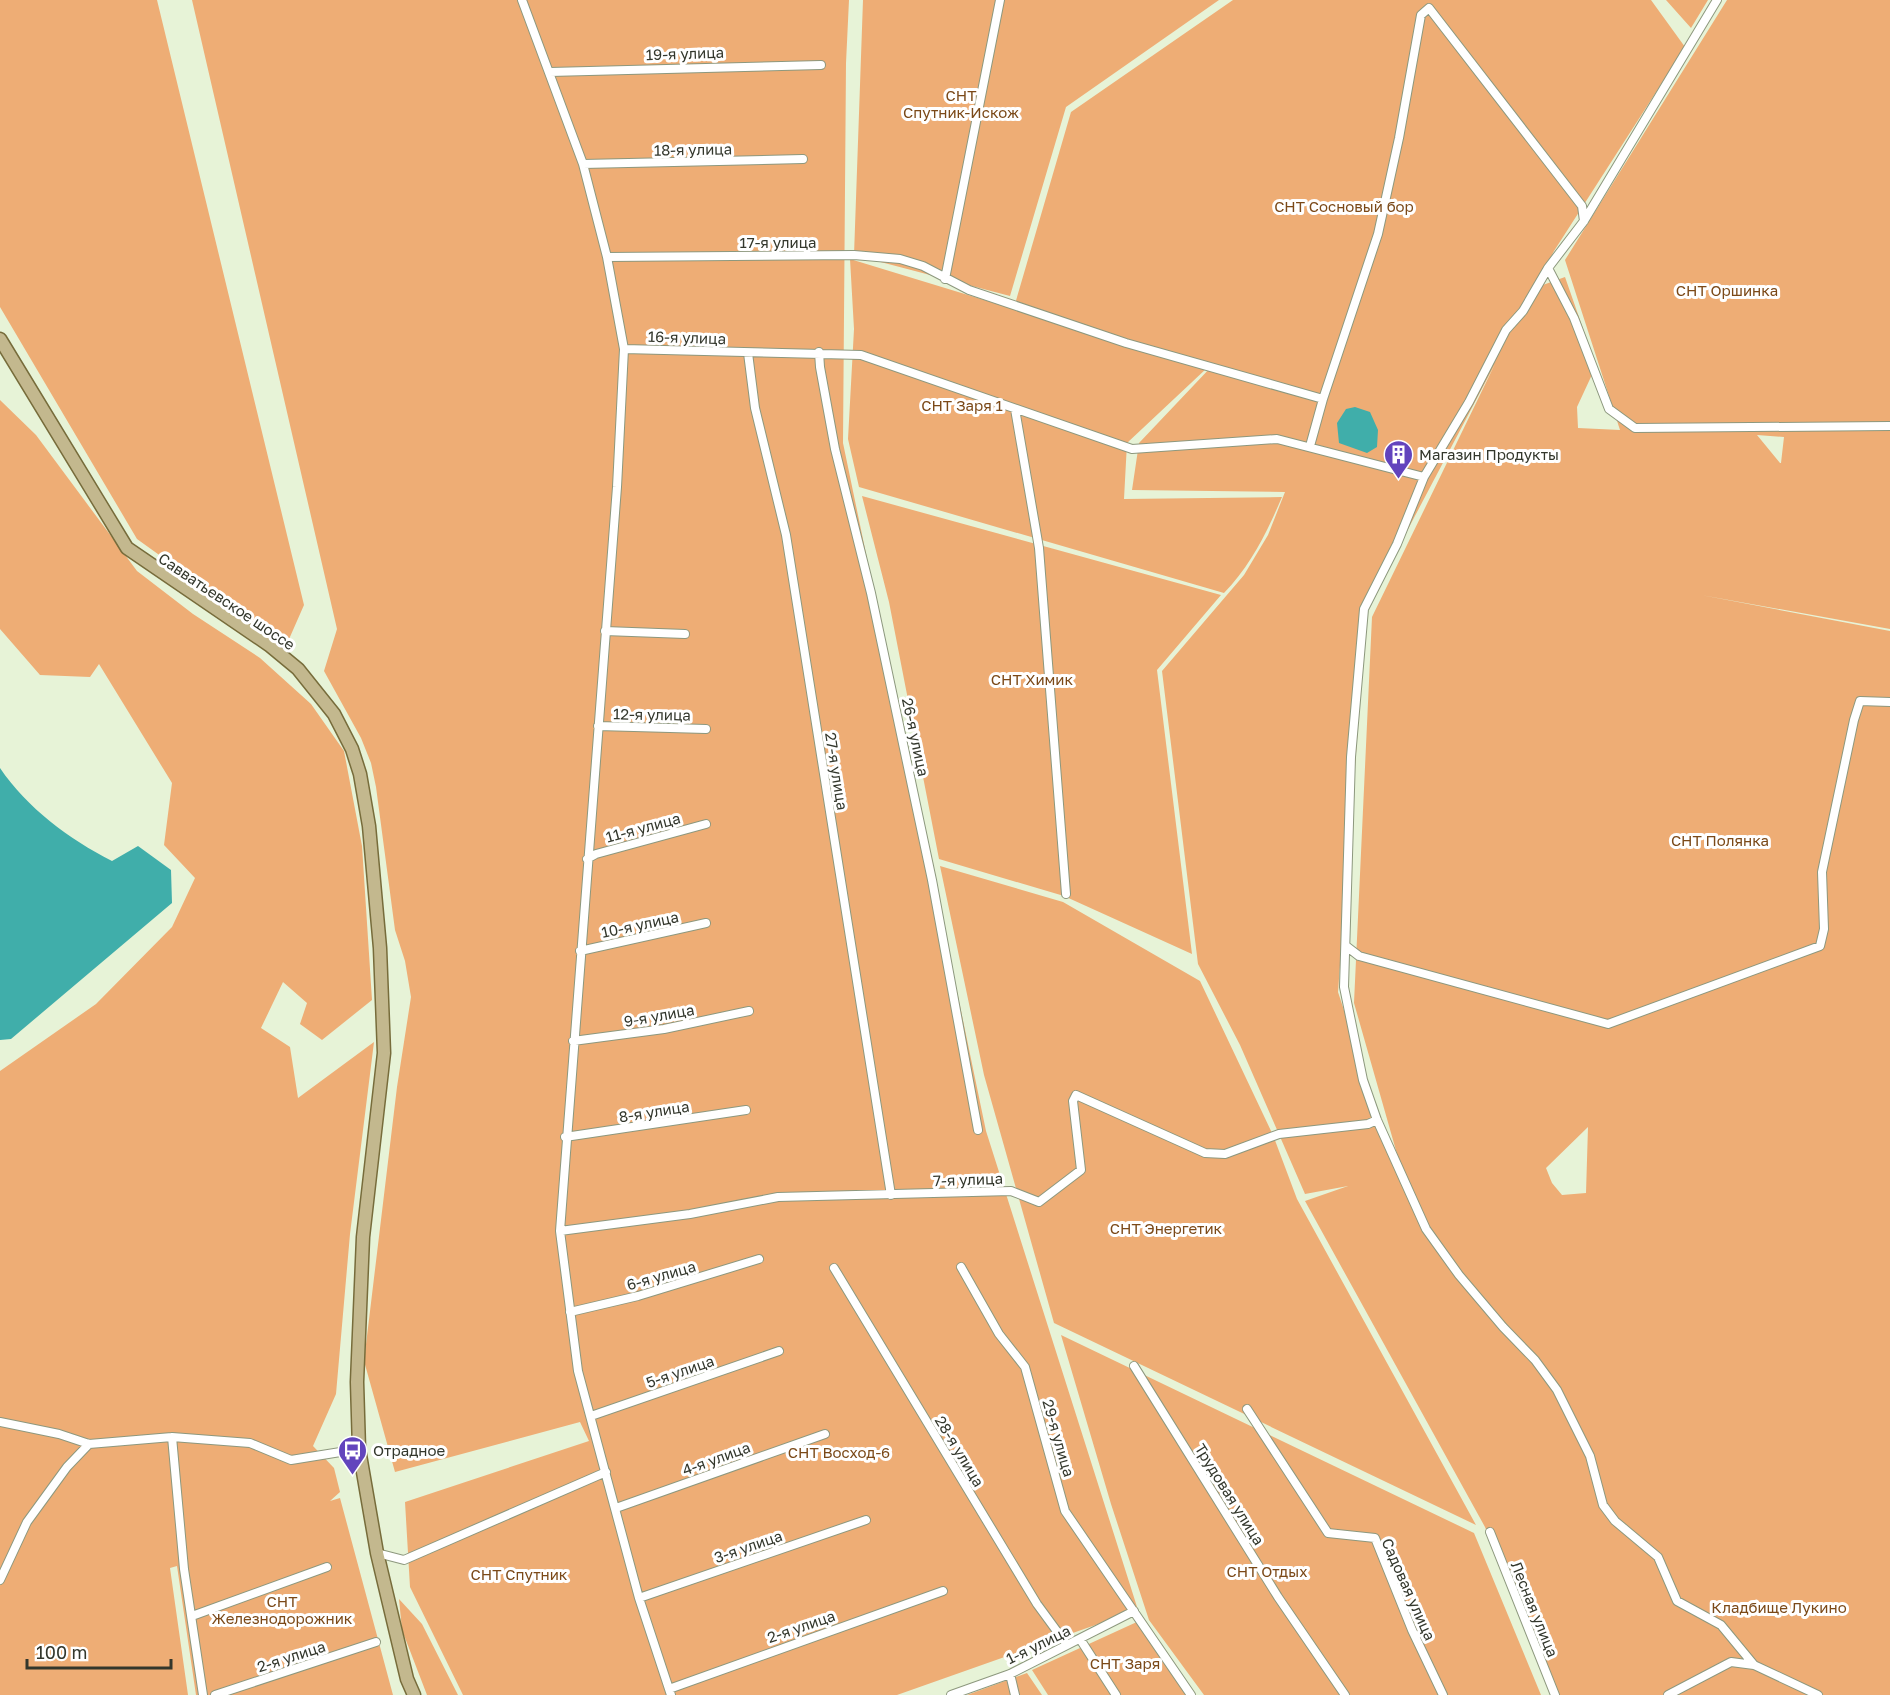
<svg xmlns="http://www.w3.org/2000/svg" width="1890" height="1695" viewBox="0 0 1890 1695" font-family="'Golos Text',sans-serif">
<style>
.green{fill:#eead75;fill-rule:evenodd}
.water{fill:#40aeaa}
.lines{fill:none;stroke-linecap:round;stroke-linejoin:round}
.minor-casing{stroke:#8d987e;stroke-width:10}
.primary-casing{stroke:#776c3b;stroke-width:15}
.minor{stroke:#fff;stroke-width:8}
.primary{stroke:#c3b88e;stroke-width:12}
.labels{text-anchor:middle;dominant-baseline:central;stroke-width:6;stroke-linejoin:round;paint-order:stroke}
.street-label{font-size:15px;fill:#33372c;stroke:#fff}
.park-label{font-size:15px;fill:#7b4918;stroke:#fff}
.poi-label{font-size:15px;fill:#33372c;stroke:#fff;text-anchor:start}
</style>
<rect width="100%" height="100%" fill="#e7f3d7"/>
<path class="green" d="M 0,0 L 157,0 L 304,605 L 286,646 L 137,539 L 0,307 Z
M 192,0 L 849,0 L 846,63 L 843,443 L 986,1131 L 1138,1610 L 897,1695 L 463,1695 L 410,1587 L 405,1502 L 589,1441 L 580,1422 L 395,1472 L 364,1361 L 397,1087 L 411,997 L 405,961 L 395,930 L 376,787 L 371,763 L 361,738 L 324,671 L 337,629 Z
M 863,0 L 1219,0 L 1066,107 L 1010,296 L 854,255 Z
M 1233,0 L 1651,0 L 1685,47 L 1554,251 L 1520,317 L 1540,286 L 1565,277 L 1596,366 L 1577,407 L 1578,428 L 1620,430 L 1565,260 L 1727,0 L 1890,0 L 1890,629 L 1701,595 L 1890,631 L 1890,1695 L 1551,1695 L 1485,1527 L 1305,1201 L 1348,1186 L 1305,1194 L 1240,1045 L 1198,964 L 1162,671 L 1244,575 L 1268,535 L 1285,492 L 1132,490 L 1139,443 L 1212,366 L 1015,304 L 1071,112 ZM 1495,364 L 1372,617 L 1354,1003 L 1401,1168 L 1396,1169 L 1338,992 L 1367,607 ZM 1757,435 L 1784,437 L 1781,463 L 1780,463 ZM 1588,1127 L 1586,1193 L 1562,1195 L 1552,1183 L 1546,1168 Z
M 1666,0 L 1708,0 L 1691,28 Z
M 850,259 L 1207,368 L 1127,443 L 1124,499 L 1282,497 C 1267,532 1251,565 1224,593 L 859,487 L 848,439 L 854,329 Z
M 0,400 L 36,435 L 137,571 L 193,614 L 260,658 L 311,704 L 344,751 L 362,846 L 372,1000 L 322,1040 L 300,1024 L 307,1003 L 283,982 L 261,1028 L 290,1047 L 298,1098 L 374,1042 L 350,1234 L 336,1394 L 313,1446 L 334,1468 L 340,1492 L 330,1501 L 340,1498 L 393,1695 L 196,1695 L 177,1566 L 170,1568 L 188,1695 L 0,1695 L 0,1071 L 96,1004 L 172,927 L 195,878 L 164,845 L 172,783 L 99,664 L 90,677 L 40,675 L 0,629 Z
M 862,496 L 1221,595 L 1157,670 L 1192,954 L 1064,896 L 939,859 L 889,602 Z
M 940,866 L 1063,902 L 1200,981 L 1273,1135 L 1297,1199 L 1476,1525 L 1054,1323 L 984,1075 Z
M 1061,1335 L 1474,1533 L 1541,1695 L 1204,1695 L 1149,1620 L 1111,1504 Z
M 399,1599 L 422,1624 L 458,1695 L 427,1695 L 402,1630 Z
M 1139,1621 L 1189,1695 L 1048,1695 L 1032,1670 Z
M 1027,1673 L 1042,1695 L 967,1695 Z"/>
<path class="water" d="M 1355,407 L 1370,412 L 1378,430 L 1377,447 L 1367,453 L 1339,443 L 1337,423 L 1346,409 Z
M 0,768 C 27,808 69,839 112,861 L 138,846 L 171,870 L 172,903 L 11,1039 L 0,1040 Z"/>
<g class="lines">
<defs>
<path id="minor" d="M 522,0 L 583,164 L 607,257 L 624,349 L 617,487 L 560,1231 L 578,1371 L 639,1598 L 671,1695
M 1717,0 L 1584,221 L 1548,268 L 1523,311 L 1506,330 L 1469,402 L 1424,477 L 1397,544 L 1364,609 L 1351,757 L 1344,987 L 1363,1080 L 1377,1120 L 1426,1229 L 1459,1275 L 1503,1327 L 1535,1360 L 1557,1390 L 1590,1456 L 1603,1505 L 1615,1521 L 1658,1557 L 1677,1601 L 1721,1625 L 1754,1665
M 550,72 L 821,65
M 583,164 L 803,159
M 607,257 L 854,255 L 900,259 L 923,266 L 969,290 L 1126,343 L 1323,399 L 1310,446
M 1548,268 L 1574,318 L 1609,409 L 1635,428 L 1890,426
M 945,279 L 1000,0
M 624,349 L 861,355 L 1132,449 L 1277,439 L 1424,477
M 819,352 L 820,367 L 835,449 L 871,593 L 932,880 L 978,1130
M 748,353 L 755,408 L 786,535 L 891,1195
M 1323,399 L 1378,234 L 1399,138 L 1421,15 L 1429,8 L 1582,206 L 1584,221
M 1015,409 L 1039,548 L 1066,894
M 605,631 L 685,634
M 598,726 L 706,729
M 587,859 L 596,854 L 706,824
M 1346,946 L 1359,956 L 1608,1024 L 1820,946 L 1824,929 L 1822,872 L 1854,720 L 1860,701 L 1890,702
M 580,951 L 706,923
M 573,1041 L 664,1029 L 749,1011
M 565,1137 L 746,1110
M 560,1231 L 690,1214 L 778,1197 L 1011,1191 L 1039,1202 L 1081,1170 L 1073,1101 L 1076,1095 L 1205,1153 L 1225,1154 L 1279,1134 L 1368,1124 L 1377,1120
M 961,1267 L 999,1334 L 1025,1367 L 1065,1511 L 1191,1695
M 834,1268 L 1037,1604 L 1067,1645
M 570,1312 L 638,1296 L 759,1259
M 1134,1366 L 1278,1597 L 1345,1695
M 1247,1409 L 1328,1533 L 1375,1538 L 1412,1630 L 1443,1695
M 591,1416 L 779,1351
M 0,1422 L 59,1434 L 89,1444 L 172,1437 L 250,1443 L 291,1460 L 359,1449
M 172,1437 L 184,1569 L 203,1695
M 616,1508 L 825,1434
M 1490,1532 L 1555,1695
M 377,1553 L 404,1560 L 606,1472
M 0,1580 L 27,1522 L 67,1467 L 89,1444
M 639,1598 L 866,1520
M 192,1616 L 327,1567
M 1080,1639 L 1116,1695
M 1010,1674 L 1015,1695
M 669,1689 L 943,1591
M 215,1695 L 376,1642
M 951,1695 L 1010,1674 L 1134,1611
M 1668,1695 L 1731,1662 L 1754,1665 L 1818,1695"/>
<path id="primary" d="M 0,339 L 127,548 L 269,645 L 298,669 L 334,714 L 352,749 L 360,774 L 369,826 L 380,948 L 384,1053 L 363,1237 L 357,1382 L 359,1449 L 377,1553 L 407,1679 L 414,1695"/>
</defs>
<use href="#minor" class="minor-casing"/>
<use href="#primary" class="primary-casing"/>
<use href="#minor" class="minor"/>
<use href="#primary" class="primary"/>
</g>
<defs>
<symbol id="building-pin" viewBox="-11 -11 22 30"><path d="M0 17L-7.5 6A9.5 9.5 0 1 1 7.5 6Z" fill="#6244bd" stroke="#fff"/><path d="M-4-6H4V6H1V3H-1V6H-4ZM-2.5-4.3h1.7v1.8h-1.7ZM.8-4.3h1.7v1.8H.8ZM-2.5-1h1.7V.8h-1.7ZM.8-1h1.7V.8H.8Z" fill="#fff"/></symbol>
<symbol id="bus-pin" viewBox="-11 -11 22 30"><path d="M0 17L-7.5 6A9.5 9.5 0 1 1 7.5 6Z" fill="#6244bd" stroke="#fff"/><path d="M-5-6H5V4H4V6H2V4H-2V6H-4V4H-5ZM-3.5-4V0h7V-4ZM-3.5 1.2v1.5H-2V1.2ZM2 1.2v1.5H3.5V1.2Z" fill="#fff"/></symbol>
</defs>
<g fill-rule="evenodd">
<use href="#building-pin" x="1382" y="438" width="33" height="45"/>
<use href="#bus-pin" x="336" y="1434" width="33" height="45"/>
</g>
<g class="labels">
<g class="street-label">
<text transform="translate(685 53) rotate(-2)">19-я улица</text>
<text transform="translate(693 149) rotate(-1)">18-я улица</text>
<text x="778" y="242">17-я улица</text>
<text transform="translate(687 337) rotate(2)">16-я улица</text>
<text transform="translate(227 601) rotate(34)">Савватьевское шоссе</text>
<text transform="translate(652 714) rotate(1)">12-я улица</text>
<text transform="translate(916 737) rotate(78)">26-я улица</text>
<text transform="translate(837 771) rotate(81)">27-я улица</text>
<text transform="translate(643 827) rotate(-15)">11-я улица</text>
<text transform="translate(640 924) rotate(-12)">10-я улица</text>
<text transform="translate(659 1015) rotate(-10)">9-я улица</text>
<text transform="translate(654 1111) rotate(-9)">8-я улица</text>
<text transform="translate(968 1179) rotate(-2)">7-я улица</text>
<text transform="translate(661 1275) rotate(-16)">6-я улица</text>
<text transform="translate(680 1371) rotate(-19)">5-я улица</text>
<text transform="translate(1059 1438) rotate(74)">29-я улица</text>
<text transform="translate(960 1451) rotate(59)">28-я улица</text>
<text transform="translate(716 1458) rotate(-20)">4-я улица</text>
<text transform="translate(1230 1494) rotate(58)">Трудовая улица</text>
<text transform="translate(748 1546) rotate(-19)">3-я улица</text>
<text transform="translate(1409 1589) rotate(66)">Садовая улица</text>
<text transform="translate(1535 1609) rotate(68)">Лесная улица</text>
<text transform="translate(801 1626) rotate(-19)">2-я улица</text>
<text transform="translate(1038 1644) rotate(-26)">1-я улица</text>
<text transform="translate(291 1656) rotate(-18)">2-я улица</text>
</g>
<g class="park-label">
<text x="961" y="95">СНТ<tspan x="961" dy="17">Спутник-Искож</tspan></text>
<text x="1344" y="206">СНТ Сосновый бор</text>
<text x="1727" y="290">СНТ Оршинка</text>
<text x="962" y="405">СНТ Заря 1</text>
<text x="1032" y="679">СНТ Химик</text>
<text x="1720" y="840">СНТ Полянка</text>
<text x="1166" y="1228">СНТ Энергетик</text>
<text x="839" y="1452">СНТ Восход-6</text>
<text x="1267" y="1571">СНТ Отдых</text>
<text x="519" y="1574">СНТ Спутник</text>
<text x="282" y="1601">СНТ<tspan x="282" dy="17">Железнодорожник</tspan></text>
<text x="1779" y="1607">Кладбище Лукино</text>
<text x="1125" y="1663">СНТ Заря</text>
</g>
<g class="poi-label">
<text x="1419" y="454">Магазин Продукты</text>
<text x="373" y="1450">Отрадное</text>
</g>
</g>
<path d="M27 1659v9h144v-9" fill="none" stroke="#33372c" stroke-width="3"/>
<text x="36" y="1659" font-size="18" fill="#33372c" stroke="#ffffff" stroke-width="4.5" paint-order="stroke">100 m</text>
</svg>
